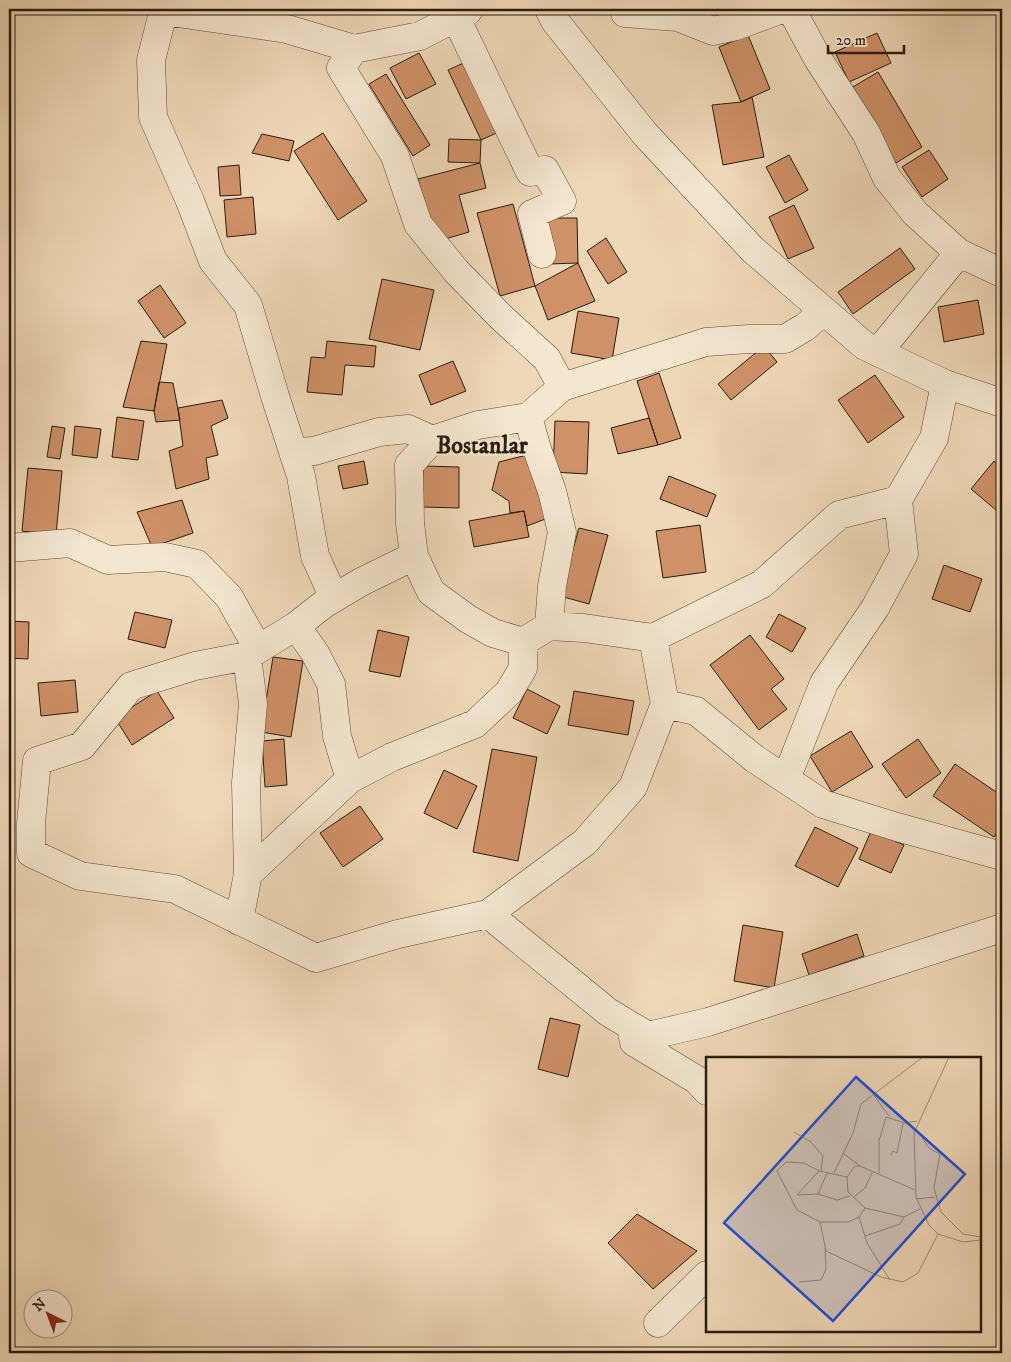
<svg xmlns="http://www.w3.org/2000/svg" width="1011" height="1362" viewBox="0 0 1011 1362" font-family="'IM FELL DW Pica',serif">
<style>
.building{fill:#cf9168;stroke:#2a1d0c}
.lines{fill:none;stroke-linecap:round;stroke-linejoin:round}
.minor-casing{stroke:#5b4c37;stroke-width:29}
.tertiary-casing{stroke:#5b4c37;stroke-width:29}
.minor{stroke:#f5e6d0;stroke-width:28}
.tertiary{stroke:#f5e6d0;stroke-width:28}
.labels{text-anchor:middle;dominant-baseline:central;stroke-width:4.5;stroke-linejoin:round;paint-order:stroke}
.quarter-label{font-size:24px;font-weight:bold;fill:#2a1d0c;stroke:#f5e6d0}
.inset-road{fill:none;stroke:#a08d73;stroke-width:1}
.view{fill:#1d4ed8;fill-opacity:0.15;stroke:#1d4ed8;stroke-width:2.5}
.inset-edge{fill:none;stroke:#2a1d0c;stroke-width:2.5}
</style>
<rect width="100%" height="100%" fill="#efd8b7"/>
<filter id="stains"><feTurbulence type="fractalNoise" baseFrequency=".004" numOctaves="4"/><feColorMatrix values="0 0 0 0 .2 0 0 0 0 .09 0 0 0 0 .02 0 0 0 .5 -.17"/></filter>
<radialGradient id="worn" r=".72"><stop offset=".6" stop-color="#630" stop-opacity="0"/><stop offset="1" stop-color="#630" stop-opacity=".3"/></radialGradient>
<path class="building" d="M 877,33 L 891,63 L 849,82 L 835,52 Z
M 748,35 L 770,89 L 741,102 L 719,47 Z
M 419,53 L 436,84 L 406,99 L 390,68 Z
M 468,61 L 501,131 L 481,140 L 448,70 Z
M 878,72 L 922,147 L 896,163 L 851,88 Z
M 386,74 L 430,145 L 413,156 L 369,84 Z
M 752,97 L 764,157 L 723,165 L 712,105 L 741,102 Z
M 323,133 L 367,201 L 338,220 L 294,151 Z
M 262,134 L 294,141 L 289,161 L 252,153 Z
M 449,139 L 481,140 L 480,163 L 448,162 Z
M 929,150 L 948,179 L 922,197 L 902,167 Z
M 789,155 L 808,190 L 785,203 L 766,167 Z
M 480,163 L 486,188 L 459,195 L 469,232 L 435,242 L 418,179 Z
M 239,165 L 241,195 L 220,196 L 218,167 Z
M 253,197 L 256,234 L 227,237 L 224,200 Z
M 513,204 L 535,286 L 500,296 L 477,213 Z
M 794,205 L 814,248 L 788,259 L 769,217 Z
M 548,218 L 577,218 L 578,263 L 549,264 Z
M 606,238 L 627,272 L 608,284 L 587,251 Z
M 900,248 L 915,269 L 853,314 L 838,292 Z
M 578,263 L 595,301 L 548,320 L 535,286 Z
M 382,279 L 434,290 L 420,350 L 369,339 Z
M 160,285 L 186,323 L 164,338 L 138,301 Z
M 978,300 L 984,334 L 944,342 L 938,307 Z
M 578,311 L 619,318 L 612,360 L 571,353 Z
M 141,341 L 167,344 L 154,411 L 123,407 Z
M 327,341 L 376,346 L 374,367 L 345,365 L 342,395 L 307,392 L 311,357 L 325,358 Z
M 764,346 L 777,362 L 731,400 L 718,384 Z
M 453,361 L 466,391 L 431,405 L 419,375 Z
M 659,373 L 681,438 L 658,445 L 637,381 Z
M 875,375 L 904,417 L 868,443 L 838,400 Z
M 159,382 L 173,383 L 180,420 L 156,422 L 154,411 Z
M 222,400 L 228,418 L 211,426 L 218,455 L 206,458 L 209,479 L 176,489 L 169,451 L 183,446 L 178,408 Z
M 117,417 L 144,421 L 138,460 L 112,457 Z
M 649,418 L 658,445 L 618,454 L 611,428 Z
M 555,421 L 589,422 L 587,474 L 553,472 Z
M 52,426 L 65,428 L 60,459 L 47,457 Z
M 75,426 L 101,429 L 97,458 L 72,455 Z
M 531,454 L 548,518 L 527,526 L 524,511 L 510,513 L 509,501 L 492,490 L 499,462 Z
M 364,461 L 368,484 L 343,489 L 338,466 Z
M 994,461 L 1002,467 L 1002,515 L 971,489 Z
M 423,466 L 459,467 L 459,508 L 423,507 Z
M 28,468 L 62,471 L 56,535 L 22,531 Z
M 669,476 L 716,495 L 707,517 L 660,499 Z
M 182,500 L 193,533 L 152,547 L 137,512 Z
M 524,511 L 529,537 L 474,547 L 469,521 Z
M 700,525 L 706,572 L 663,578 L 656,531 Z
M 579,528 L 608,535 L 589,604 L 560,596 Z
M 944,565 L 982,579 L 970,612 L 932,599 Z
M 135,612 L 172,620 L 165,648 L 128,639 Z
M 779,614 L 806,628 L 792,652 L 766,637 Z
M 9,621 L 29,622 L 28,659 L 9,658 Z
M 378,630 L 409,637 L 400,677 L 369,671 Z
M 750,635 L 784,679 L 771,689 L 787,709 L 759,730 L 710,665 Z
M 273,657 L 303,661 L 291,737 L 261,732 Z
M 75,680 L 78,712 L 41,716 L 38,683 Z
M 527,689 L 560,706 L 547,734 L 513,718 Z
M 157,691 L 174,718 L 132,745 L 115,718 Z
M 574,691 L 634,701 L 628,735 L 568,725 Z
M 851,731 L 873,767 L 832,792 L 810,756 Z
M 284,739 L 287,785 L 265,787 L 262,741 Z
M 918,739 L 941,773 L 906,798 L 882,764 Z
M 492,749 L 537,757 L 518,861 L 473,852 Z
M 955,764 L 1002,796 L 1002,825 L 994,837 L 933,796 Z
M 444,770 L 477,786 L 457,829 L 424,813 Z
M 360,806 L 383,839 L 343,867 L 320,833 Z
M 815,827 L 858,848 L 838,887 L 795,866 Z
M 871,831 L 904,845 L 891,873 L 859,859 Z
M 743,925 L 783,932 L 774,988 L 734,981 Z
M 857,934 L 864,956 L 809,975 L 802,954 Z
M 550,1018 L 580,1025 L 568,1077 L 538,1069 Z
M 637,1214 L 697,1251 L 653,1289 L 608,1243 Z"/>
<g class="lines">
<defs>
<path id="minor" d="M 164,9 L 151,60 L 153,117 L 190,201 L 213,261 L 248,305 L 275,396 L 301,476 L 315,556 L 334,598
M 469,9 L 468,11 L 420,36 L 354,49 L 341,68 L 395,156 L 418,224 L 456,271 L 502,318 L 547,359 L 562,387
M 791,9 L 818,59 L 866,133 L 887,178 L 915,213 L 959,253 L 1002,273
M 164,11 L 287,29 L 354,49
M 625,13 L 678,17 L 713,31 L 736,26 L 782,9
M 456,18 L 530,172 L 545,170 L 562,201 L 532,214 L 542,254
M 878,352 L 959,253
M 528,417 L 537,449 L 552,491 L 562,532 L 552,586 L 549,626
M 293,452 L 314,451 L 379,432 L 408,429 L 432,440
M 9,548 L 70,543 L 108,560 L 165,557 L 197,564 L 229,597 L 258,649
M 414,556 L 410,523 L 409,465 L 432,440 L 478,425 L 528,417 L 562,387 L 706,342 L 749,339 L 785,339 L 805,327 L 824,311
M 653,638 L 584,628 L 549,626 L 523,642 L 493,633 L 468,619 L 431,592 L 414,556 L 361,582 L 324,604 L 296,626 L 247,656 L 195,666 L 131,686 L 82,746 L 37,761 L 31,823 L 31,853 L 80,876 L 175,889 L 316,958 L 398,934 L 488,914 L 585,842 L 633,787 L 665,704 L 653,638 L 762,584 L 839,515 L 898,500 L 934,438 L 945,384
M 665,704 L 696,711 L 755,759 L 823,804 L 897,827 L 1002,856
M 350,779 L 392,757 L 475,724 L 509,692 L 523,668 L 523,642
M 786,779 L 824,683 L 875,608 L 904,554 L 898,500
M 248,874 L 350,779 L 337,736 L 331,684 L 315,653 L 296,626
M 488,914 L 608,1012 L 648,1036 L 708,1022 L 1002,928
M 239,921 L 248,874 L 246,783 L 253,704 L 247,656
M 631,1028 L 634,1042 L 697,1080 L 707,1091
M 658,1323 L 707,1275"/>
<path id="tertiary" d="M 549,9 L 555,21 L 645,134 L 753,250 L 865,346 L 945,384 L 1002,403"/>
</defs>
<use href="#minor" class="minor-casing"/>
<use href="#tertiary" class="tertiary-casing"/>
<use href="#minor" class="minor"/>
<use href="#tertiary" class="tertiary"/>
</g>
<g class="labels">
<g class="quarter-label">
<text x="482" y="446">Bostanlar</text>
</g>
</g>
<g transform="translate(706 1057)">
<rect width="275" height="275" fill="#efd8b7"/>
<path class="inset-road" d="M 243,0 L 208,76 L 210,140 L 223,168 L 232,177 L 257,185 L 275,183M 167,37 L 183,59M 88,75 L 105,85 L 117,99 L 115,114M 216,81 L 224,92 L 234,97 L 228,131 L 235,155 L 257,177 L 275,180M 138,97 L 154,109M 184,99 L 187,94 L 191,96 L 197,66M 128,116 L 147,76 L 155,47 L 217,0M 173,116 L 173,84 L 180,60 L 199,66 L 211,64M 141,120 L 149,109 L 154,109 L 209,133M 112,137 L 131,143 L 144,139M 91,138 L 113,114M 92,138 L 112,137 L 121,116M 148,140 L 159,131 L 166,116M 210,142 L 229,140M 159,151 L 142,135 L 141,120 L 113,114 L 98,106 L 80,105 L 71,114 L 91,153 L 114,165 L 142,165 L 153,160 L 159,151 L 198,160 L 214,152M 153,160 L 161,186 L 184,223M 114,165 L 120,194 L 175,220 L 197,225 L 212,216 L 232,177M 159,179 L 194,167 L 198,160M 93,225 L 115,223 L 120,212 L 119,191"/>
<path class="view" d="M 150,20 L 259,117 L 127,264 L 18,166 Z"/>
<rect width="275" height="275" class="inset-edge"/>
</g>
<rect width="1011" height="1362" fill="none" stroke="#efd8b7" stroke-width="30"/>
<rect x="10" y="10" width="991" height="1342" fill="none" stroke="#2a1d0c" stroke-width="2.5"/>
<rect x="15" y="15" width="981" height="1332" fill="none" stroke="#2a1d0c"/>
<g transform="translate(48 1314) rotate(318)"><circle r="24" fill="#f5e6d0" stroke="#a49682"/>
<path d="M0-4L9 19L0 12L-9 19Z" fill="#8f2418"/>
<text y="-8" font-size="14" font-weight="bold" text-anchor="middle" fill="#2a1d0c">N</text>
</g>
<path d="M828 45v8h76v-8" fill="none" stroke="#2a1d0c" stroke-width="2.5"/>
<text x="836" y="45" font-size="15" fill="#2a1d0c" stroke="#f5e6d0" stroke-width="4" paint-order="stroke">20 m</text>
<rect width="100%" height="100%" filter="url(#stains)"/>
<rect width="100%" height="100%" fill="url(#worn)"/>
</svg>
